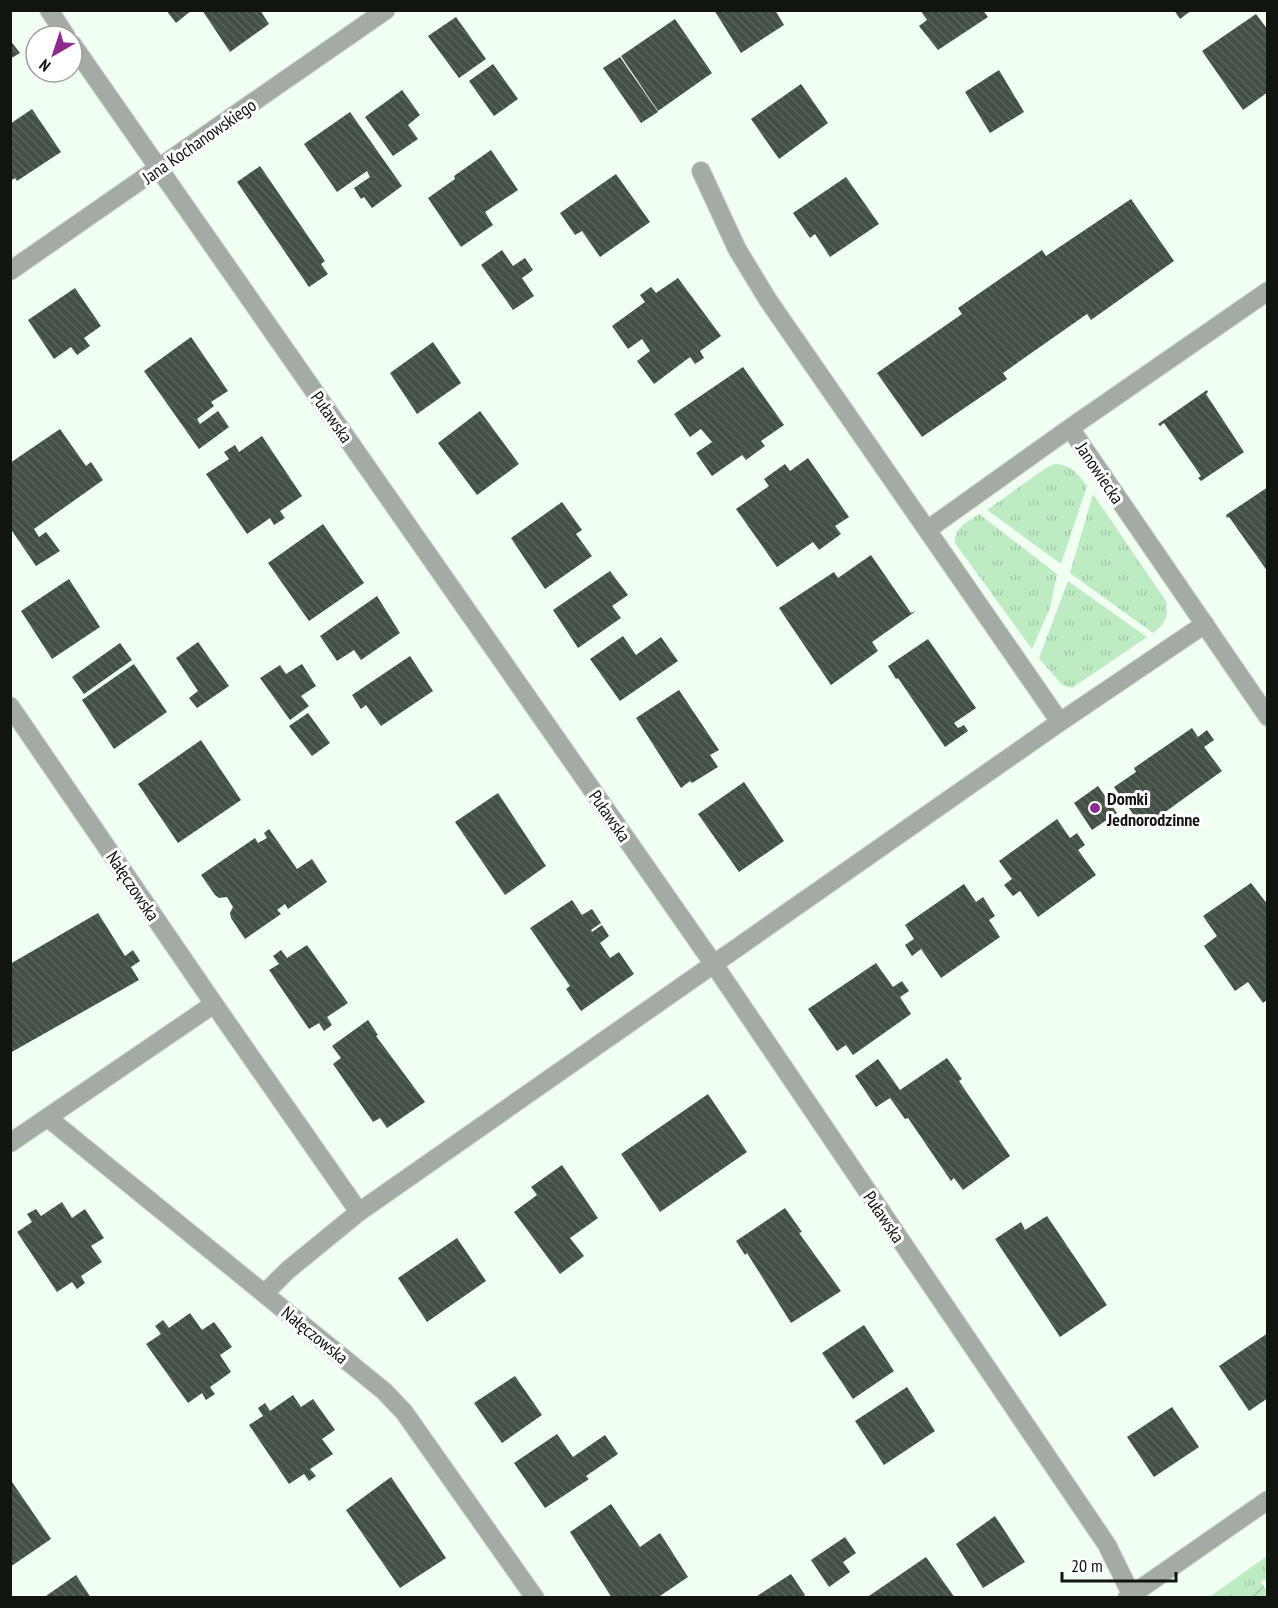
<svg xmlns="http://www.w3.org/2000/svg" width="1278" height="1608" viewBox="0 0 1278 1608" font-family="'PT Sans Narrow',sans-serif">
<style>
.grass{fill:url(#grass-tufts)}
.garden{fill:url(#garden-furrows)}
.building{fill:url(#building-back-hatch)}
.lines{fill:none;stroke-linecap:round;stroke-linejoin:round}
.minor-casing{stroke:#ccdacd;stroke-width:20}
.minor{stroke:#a4aaa4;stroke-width:18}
.poi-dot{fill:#8f2a8f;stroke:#fff;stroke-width:2}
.labels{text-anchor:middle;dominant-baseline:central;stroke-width:6;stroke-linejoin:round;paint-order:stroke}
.street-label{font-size:18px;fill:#101510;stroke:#fff}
.poi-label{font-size:18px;font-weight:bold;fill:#101510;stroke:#fff;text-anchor:start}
</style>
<defs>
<pattern id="grass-tufts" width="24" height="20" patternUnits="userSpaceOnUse" patternTransform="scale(1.5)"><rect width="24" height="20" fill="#bdecc2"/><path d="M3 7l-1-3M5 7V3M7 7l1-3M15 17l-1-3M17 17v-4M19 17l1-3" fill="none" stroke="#a1caa6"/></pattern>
<pattern id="garden-furrows" width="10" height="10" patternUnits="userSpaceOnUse" patternTransform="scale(1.5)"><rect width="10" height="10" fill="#bdecc2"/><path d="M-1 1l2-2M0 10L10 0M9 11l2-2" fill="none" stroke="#a1caa6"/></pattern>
<pattern id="building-back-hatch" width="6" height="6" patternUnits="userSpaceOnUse" patternTransform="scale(1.5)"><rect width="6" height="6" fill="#445045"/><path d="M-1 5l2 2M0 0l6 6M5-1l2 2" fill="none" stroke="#5b655c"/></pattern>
</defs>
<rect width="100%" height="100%" fill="#f0fff1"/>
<path class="grass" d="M 1054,464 C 1071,464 1078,474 1087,486 L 1061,564 L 987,510 L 1046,468 Z
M 1093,494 L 1166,601 C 1169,616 1165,624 1153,633 L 1070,573 Z
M 979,514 L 1057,574 L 1050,608 L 1032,649 L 955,543 C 954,527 968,522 979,514 Z
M 1068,581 L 1147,637 L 1072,688 L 1062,685 L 1039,658 Z
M 1267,1556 L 1267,1578 L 1238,1597 L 1208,1598 Z"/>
<path class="garden" d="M 1261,1582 L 1267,1591 L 1267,1597 L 1238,1597 Z"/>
<path class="building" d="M 166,10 L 192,10 L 176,23 Z
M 202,10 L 260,10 L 269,24 L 230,52 Z
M 714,10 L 775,10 L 784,25 L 741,53 Z
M 920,10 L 983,10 L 988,17 L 938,50 L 919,26 L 927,20 Z
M 1174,10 L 1192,10 L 1180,19 Z
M 1256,14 L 1268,30 L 1268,92 L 1243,110 L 1202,51 Z
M 456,17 L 486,59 L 459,78 L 428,36 Z
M 675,19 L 712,73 L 658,111 L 621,56 Z
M 10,40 L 20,53 L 10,59 Z
M 620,57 L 658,112 L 641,123 L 603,68 Z
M 493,64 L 518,99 L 494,116 L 469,81 Z
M 999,70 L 1024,112 L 990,133 L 965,92 Z
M 801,84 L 828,123 L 779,159 L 751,119 Z
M 402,90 L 420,115 L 408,125 L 418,139 L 393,156 L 365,117 Z
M 32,109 L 61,152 L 17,181 L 15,178 L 10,181 L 10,124 Z
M 350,112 L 402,186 L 372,208 L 364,197 L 361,199 L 354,188 L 370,177 L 367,171 L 337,192 L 304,144 Z
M 491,150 L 518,190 L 485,212 L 493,225 L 461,247 L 428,198 L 455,179 L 454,176 Z
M 260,166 L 325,261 L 321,264 L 328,274 L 309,287 L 237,182 Z
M 616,174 L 650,222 L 600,257 L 582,231 L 575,235 L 560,213 Z
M 846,177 L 879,224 L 830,257 L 815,234 L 810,238 L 793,213 Z
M 1131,199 L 1174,261 L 1091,320 L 1087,314 L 1003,373 L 1007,379 L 922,437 L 877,373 L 962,314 L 958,308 L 1042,250 L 1046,256 Z
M 502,250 L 513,266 L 525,258 L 533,270 L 522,278 L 534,296 L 513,310 L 481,265 Z
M 678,278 L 721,336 L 700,351 L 704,358 L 695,364 L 690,357 L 654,384 L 637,361 L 650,351 L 642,339 L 628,349 L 612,326 L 645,302 L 640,295 L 651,287 L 656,293 Z
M 75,288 L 101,326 L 84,338 L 90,346 L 77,355 L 71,347 L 54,359 L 28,320 Z
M 191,337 L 228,391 L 211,402 L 214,406 L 197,419 L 200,424 L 218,411 L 229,427 L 199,449 L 144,371 Z
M 433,342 L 461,383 L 417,414 L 390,373 Z
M 743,367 L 784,425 L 761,441 L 765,446 L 746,460 L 742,455 L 712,476 L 696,453 L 712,442 L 701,429 L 690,437 L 674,414 Z
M 1207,390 L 1208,392 L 1206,394 L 1244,452 L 1201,481 L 1198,478 L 1201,476 L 1164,423 L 1160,426 L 1158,424 Z
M 480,411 L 519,464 L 477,495 L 438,443 Z
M 60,429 L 86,466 L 91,462 L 103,480 L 34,529 L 39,537 L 46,532 L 60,551 L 36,566 L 10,528 L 10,463 Z
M 262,436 L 302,496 L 280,511 L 285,518 L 274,525 L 270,518 L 247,534 L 206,474 L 229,459 L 224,452 L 235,445 L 239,452 Z
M 808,458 L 849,517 L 835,526 L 841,534 L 819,550 L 813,542 L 777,567 L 736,509 L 769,486 L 764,479 L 785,464 L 790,471 Z
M 1268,487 L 1268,572 L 1229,517 L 1227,518 L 1226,515 Z
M 562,502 L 582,530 L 576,534 L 592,556 L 545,589 L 511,538 Z
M 323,524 L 364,583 L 309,621 L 268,563 Z
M 871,555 L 911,613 L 916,611 L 872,642 L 878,651 L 831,685 L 779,608 L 834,572 L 838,578 Z
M 610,571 L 628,595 L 612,606 L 621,618 L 578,648 L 553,610 Z
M 69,579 L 100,627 L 52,659 L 21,611 Z
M 377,596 L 400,633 L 361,660 L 354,650 L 337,661 L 320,636 Z
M 623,636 L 636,655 L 661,637 L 678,661 L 620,701 L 590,659 Z
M 928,639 L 976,708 L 954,723 L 958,728 L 964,725 L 968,731 L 945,747 L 898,678 L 896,679 L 888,666 Z
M 198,642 L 229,686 L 197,708 L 189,698 L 198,691 L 176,658 Z
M 120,643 L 132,660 L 84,694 L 72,677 Z
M 410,656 L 433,691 L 381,726 L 366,705 L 361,709 L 352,695 Z
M 134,664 L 167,712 L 114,749 L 82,700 Z
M 302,664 L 316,686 L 301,696 L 309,706 L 290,720 L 260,678 L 280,665 L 286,674 Z
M 679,690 L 719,750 L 710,755 L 718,767 L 692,783 L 690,781 L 681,788 L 636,718 Z
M 308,713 L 330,743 L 312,756 L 289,726 Z
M 1192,728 L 1198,737 L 1207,730 L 1214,740 L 1204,747 L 1222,771 L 1143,828 L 1114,787 L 1136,772 L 1134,768 Z
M 201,740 L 241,800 L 178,843 L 138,784 Z
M 744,782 L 784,841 L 739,872 L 698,814 Z
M 1098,786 L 1117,813 L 1092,830 L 1074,803 Z
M 498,793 L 546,866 L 505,895 L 455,822 Z
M 1057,819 L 1070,838 L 1077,833 L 1085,845 L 1078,850 L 1096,875 L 1038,917 L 1020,891 L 1013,896 L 1004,885 L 1012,879 L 999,861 Z
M 269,829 L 297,869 L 312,859 L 327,882 L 288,909 L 285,904 L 277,910 L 281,914 L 245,939 L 231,918 L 230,913 L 233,907 L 227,897 L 219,898 L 215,895 L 201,875 L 255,838 L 258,843 L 267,838 L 264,833 Z
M 1251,883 L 1268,905 L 1268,999 L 1263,1003 L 1248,982 L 1235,991 L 1204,946 L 1217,936 L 1203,916 Z
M 964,884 L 976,902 L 983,897 L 995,916 L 989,920 L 1000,937 L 941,978 L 921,949 L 912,956 L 905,945 L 914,939 L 905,925 Z
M 572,900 L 582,915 L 592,909 L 601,923 L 591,930 L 592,932 L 602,925 L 609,936 L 600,943 L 610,958 L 619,952 L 634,974 L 581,1011 L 566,989 L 570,986 L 530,928 Z
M 98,913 L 125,956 L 133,950 L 140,961 L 131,967 L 139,980 L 10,1053 L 10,964 Z
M 307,945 L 348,1003 L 327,1017 L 332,1025 L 324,1031 L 319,1023 L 309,1029 L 269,970 L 279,964 L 273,956 L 281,950 L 287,958 Z
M 876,963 L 893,987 L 902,981 L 909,991 L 900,997 L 911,1014 L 853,1055 L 846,1045 L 837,1051 L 808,1009 Z
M 368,1020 L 378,1035 L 376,1036 L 425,1102 L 387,1128 L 380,1118 L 373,1122 L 333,1064 L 341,1058 L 332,1046 Z
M 947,1058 L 962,1079 L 959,1081 L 1010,1156 L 963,1190 L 954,1178 L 951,1181 L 908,1118 L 905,1119 L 890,1098 L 876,1107 L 855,1076 L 878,1059 L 900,1090 Z
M 708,1094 L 747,1152 L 660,1212 L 621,1154 Z
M 562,1165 L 598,1218 L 570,1238 L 584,1256 L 560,1274 L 514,1212 L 537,1195 L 531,1187 Z
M 62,1202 L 72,1218 L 85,1209 L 104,1238 L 91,1246 L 102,1262 L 81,1276 L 85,1283 L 77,1289 L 72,1282 L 57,1292 L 17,1232 L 32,1222 L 27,1214 L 36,1209 L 41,1216 Z
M 785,1208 L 802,1232 L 799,1233 L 841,1291 L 791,1323 L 747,1253 L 745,1255 L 736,1241 Z
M 1047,1216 L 1107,1305 L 1060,1337 L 995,1239 L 1021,1222 L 1025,1230 Z
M 457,1238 L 486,1281 L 427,1322 L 398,1278 Z
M 190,1313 L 202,1330 L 214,1322 L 223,1334 L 232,1347 L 220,1355 L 231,1372 L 210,1387 L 215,1394 L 206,1400 L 202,1393 L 188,1403 L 146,1344 L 161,1334 L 155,1326 L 163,1320 L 169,1328 Z
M 864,1325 L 894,1371 L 853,1399 L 822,1353 Z
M 1268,1333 L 1268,1398 L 1249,1411 L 1219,1366 Z
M 515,1376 L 542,1415 L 502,1443 L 474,1403 Z
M 907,1387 L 935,1431 L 884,1465 L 855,1421 Z
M 293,1395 L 301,1407 L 313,1399 L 335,1430 L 322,1439 L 333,1454 L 310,1469 L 316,1476 L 309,1481 L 304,1474 L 289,1484 L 249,1425 L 263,1416 L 258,1408 L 265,1403 L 270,1411 Z
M 1172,1407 L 1199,1447 L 1154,1477 L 1127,1437 Z
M 557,1434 L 573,1457 L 605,1435 L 618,1454 L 586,1476 L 589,1479 L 545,1508 L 514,1463 Z
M 391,1477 L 446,1558 L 400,1588 L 346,1510 Z
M 10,1479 L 51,1539 L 10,1567 Z
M 611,1504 L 640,1547 L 660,1533 L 688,1577 L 657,1598 L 612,1598 L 570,1532 Z
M 995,1516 L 1025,1562 L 983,1588 L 956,1544 Z
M 845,1537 L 856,1553 L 843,1562 L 850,1572 L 829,1587 L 811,1560 Z
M 926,1557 L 955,1598 L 866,1598 Z
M 791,1574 L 805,1595 L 802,1598 L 754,1598 Z
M 76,1575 L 91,1598 L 43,1598 Z"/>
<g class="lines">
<defs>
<path id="minor" d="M 49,10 L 66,36
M 72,44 L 715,966 L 1107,1545 L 1133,1598
M 701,171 L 737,249 L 768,300 L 1060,722
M 10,271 L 386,10
M 1070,428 L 1268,717
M 927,530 L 1070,428 L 1268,291
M 10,706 L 214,1004 L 359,1212
M 48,1118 L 384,1391 L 404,1412 L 535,1598
M 10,1143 L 214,1004
M 264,1294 L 288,1270 L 359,1212 L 1060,722 L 1205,624
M 1127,1598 L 1268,1500"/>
</defs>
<use href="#minor" class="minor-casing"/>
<use href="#minor" class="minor"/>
</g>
<circle class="poi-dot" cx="1095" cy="808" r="6"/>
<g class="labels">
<g class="street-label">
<text transform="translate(199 141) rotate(-35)">Jana Kochanowskiego</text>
<text transform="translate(332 417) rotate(55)">Puławska</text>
<text transform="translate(1100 473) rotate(56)">Janowiecka</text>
<text transform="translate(610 816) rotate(55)">Puławska</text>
<text transform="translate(133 886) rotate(56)">Nałęczowska</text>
<text transform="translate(884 1217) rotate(56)">Puławska</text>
<text transform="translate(315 1335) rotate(39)">Nałęczowska</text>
</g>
<g class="poi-label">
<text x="1107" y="798">Domki<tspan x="1107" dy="21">Jednorodzinne</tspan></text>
</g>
</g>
<rect width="1278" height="1608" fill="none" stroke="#101510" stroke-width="24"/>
<g transform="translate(54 54) rotate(219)"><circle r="28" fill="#ffffff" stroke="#9fa19f" stroke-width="1.5"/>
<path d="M0-4.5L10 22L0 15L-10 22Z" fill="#8f2a8f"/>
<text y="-9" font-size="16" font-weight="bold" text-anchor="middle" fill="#101510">N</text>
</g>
<path d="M1062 1572v9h114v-9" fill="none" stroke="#101510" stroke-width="3"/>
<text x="1071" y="1572" font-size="18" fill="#101510" stroke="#ffffff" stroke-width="4.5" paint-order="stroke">20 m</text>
</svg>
